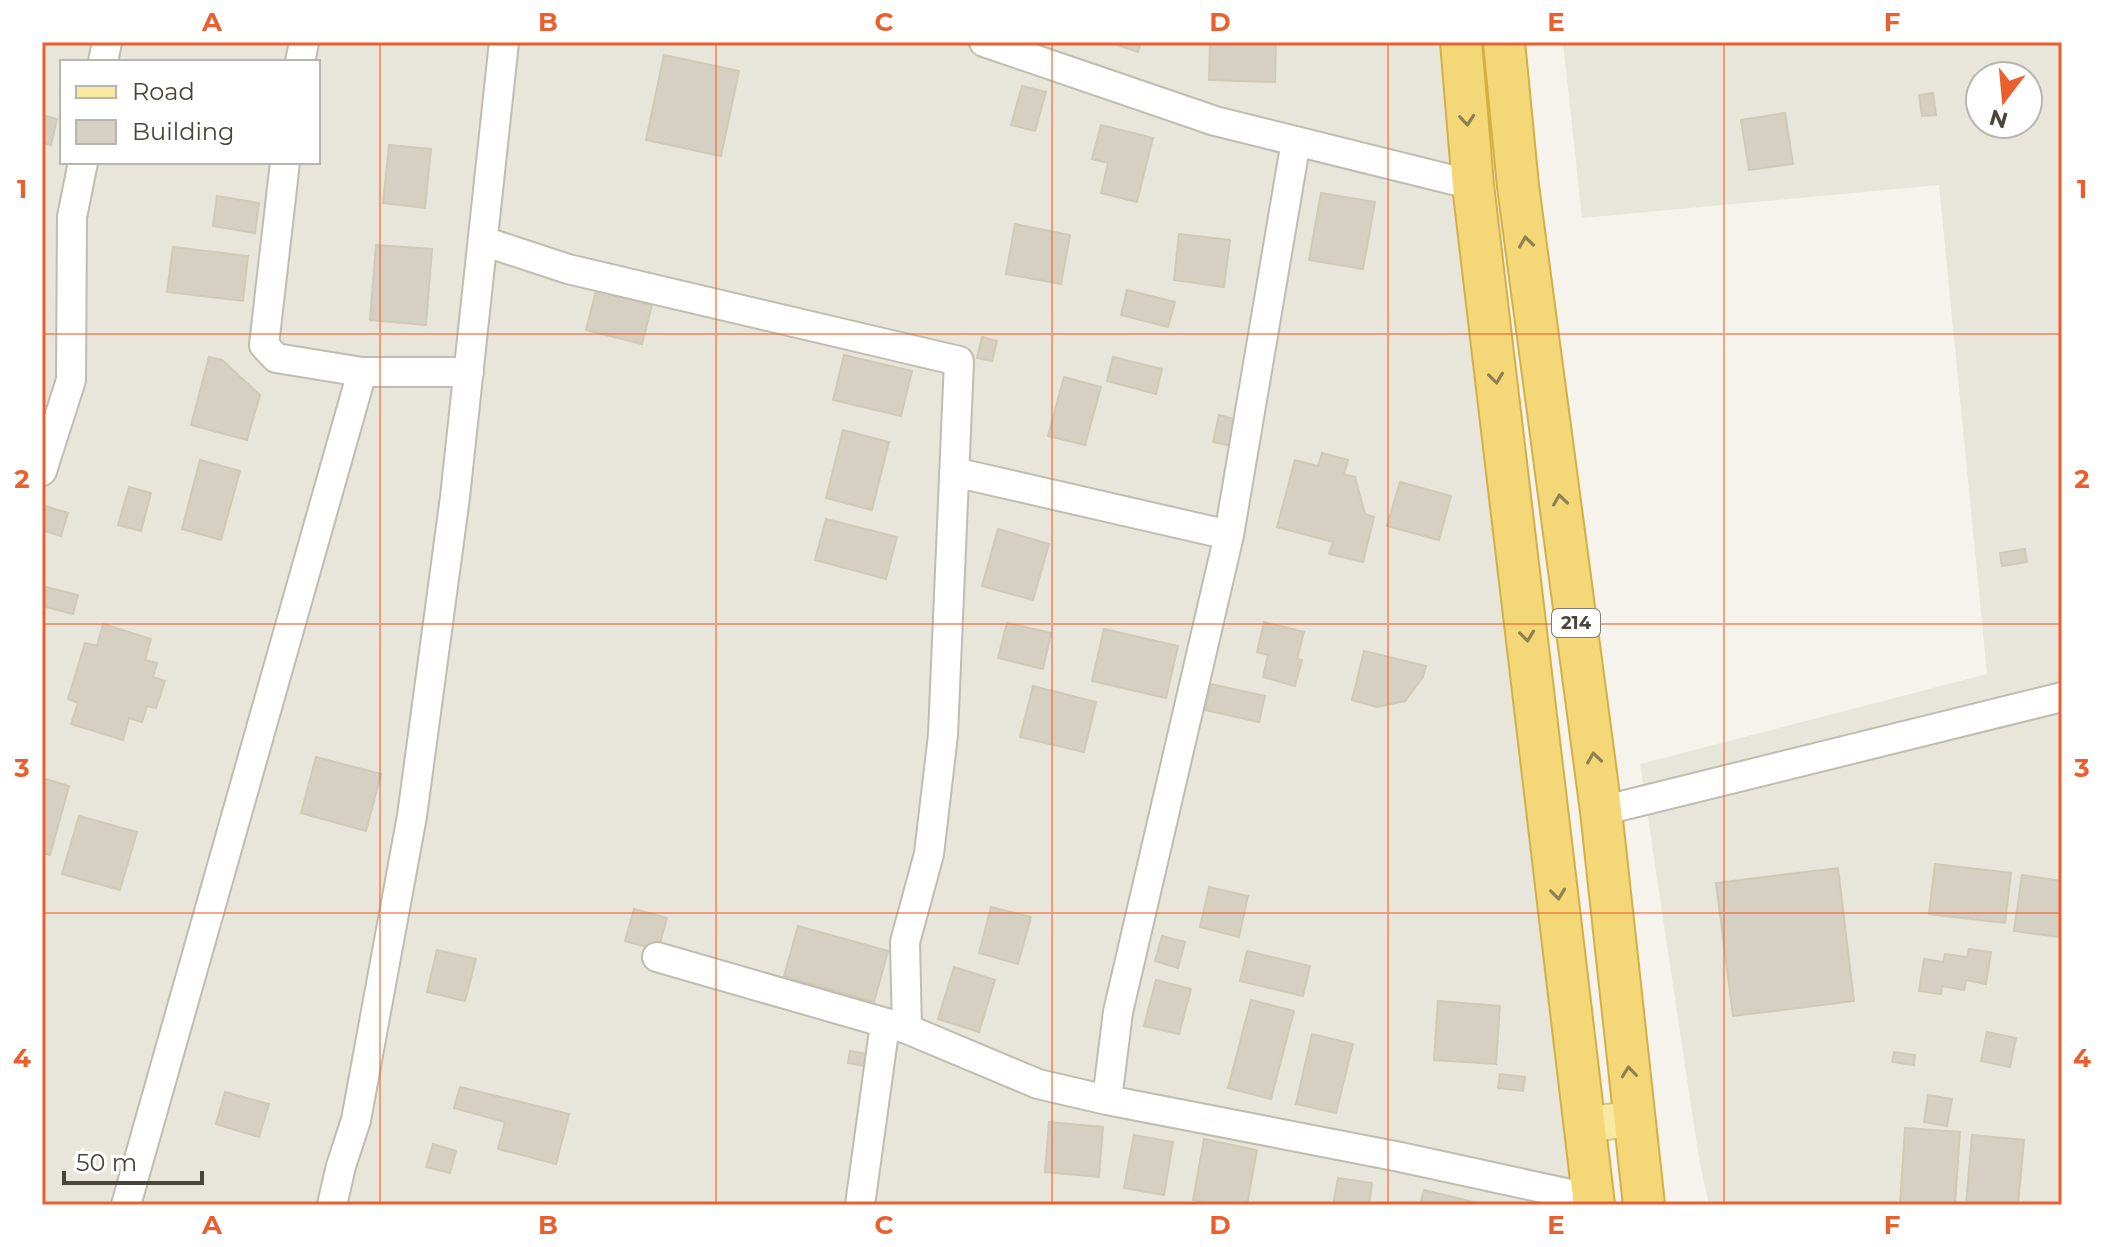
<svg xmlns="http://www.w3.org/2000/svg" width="2104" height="1247" viewBox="0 0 2104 1247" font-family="Montserrat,sans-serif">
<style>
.residential{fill:#e8e6da;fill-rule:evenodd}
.building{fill:#d6d0c2;stroke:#d0c9b6;stroke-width:2}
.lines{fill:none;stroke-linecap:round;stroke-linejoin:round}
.minor-casing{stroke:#c0bcaf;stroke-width:32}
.major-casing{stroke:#dcc872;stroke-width:38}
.highway-casing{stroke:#d3af47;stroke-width:44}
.minor{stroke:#fff;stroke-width:28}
.major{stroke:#f7e9a2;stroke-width:34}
.highway{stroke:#f4d878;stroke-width:40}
.oneway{stroke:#8d8053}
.grid{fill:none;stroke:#eb5e2d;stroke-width:2;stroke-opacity:0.55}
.labels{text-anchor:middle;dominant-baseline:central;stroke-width:6;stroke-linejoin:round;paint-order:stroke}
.shield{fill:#fff;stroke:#807d75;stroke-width:2}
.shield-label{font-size:18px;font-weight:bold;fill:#49453a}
.neatline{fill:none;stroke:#eb5e2d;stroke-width:3}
.grid-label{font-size:26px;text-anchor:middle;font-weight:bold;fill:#eb5e2d}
</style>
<rect width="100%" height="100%" fill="#f5f3ec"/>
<path class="residential" d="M 42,42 L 1442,42 L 1567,1160 L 1576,1205 L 42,1205 ZM 62,62 L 318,62 L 318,162 L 62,162 Z
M 1563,42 L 2062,42 L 2062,1205 L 1709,1205 L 1699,1159 L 1640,764 L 1987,674 L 1939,185 L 1582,218 ZM 1980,76 L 2028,76 L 2028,124 L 1980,124 Z"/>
<path class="building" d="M 1108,42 L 1141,42 L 1138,52 Z
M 1210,42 L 1276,42 L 1275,82 L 1209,80 Z
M 664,55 L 739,71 L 721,156 L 646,140 Z
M 1022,86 L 1046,92 L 1035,131 L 1011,125 Z
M 1933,93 L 1936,115 L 1922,116 L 1919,95 Z
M 1785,113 L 1793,164 L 1749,170 L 1741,120 Z
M 42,115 L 57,119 L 51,145 L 42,143 Z
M 1101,125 L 1153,138 L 1137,202 L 1101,193 L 1108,163 L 1092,159 Z
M 389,145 L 431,149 L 425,208 L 383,203 Z
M 1321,193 L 1375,202 L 1363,269 L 1309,260 Z
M 217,196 L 259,203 L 255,233 L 213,226 Z
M 1015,224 L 1070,235 L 1061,284 L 1006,274 Z
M 1179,234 L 1230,240 L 1224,287 L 1174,280 Z
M 376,245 L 432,249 L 426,325 L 370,320 Z
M 173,247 L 248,256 L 243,301 L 167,292 Z
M 1127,290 L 1175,302 L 1168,327 L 1121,315 Z
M 596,291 L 652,305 L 642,344 L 586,330 Z
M 982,337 L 997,341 L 992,361 L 977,358 Z
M 844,355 L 912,371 L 901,416 L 833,400 Z
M 209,357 L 222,360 L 260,395 L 247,440 L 191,425 Z
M 1113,357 L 1162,369 L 1156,394 L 1107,381 Z
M 1064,377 L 1101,387 L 1085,445 L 1048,436 Z
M 1219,415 L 1238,420 L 1232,446 L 1213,442 Z
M 843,430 L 889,442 L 872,510 L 826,498 Z
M 1322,453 L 1348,460 L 1344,474 L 1355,477 L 1365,514 L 1374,517 L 1363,562 L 1329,554 L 1333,542 L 1277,527 L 1295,460 L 1318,466 Z
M 200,460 L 240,471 L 221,540 L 182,529 Z
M 1400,482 L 1451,496 L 1439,540 L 1387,526 Z
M 129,487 L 151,493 L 141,531 L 118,525 Z
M 45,506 L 68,513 L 61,536 L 42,530 L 42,514 Z
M 826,519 L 897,537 L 886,579 L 815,560 Z
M 998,529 L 1049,544 L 1033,600 L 982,586 Z
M 2025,549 L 2027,562 L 2002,566 L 2000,553 Z
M 42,586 L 78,595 L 73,614 L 42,606 Z
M 1264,622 L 1304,632 L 1297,659 L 1302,660 L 1295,686 L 1263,677 L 1268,655 L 1257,652 Z
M 1007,623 L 1051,633 L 1043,669 L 998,658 Z
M 103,624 L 151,639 L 145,660 L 157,663 L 153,677 L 165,681 L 156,708 L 147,706 L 142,722 L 129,718 L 123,740 L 71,724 L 78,703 L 68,699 L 85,643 L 97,646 Z
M 1104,629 L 1178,646 L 1166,698 L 1092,681 Z
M 1364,651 L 1426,666 L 1423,677 L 1405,701 L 1377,707 L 1352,700 Z
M 1211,684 L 1265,696 L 1259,722 L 1205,710 Z
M 1033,686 L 1096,702 L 1084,752 L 1020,737 Z
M 316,757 L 381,774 L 366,831 L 301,813 Z
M 42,778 L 69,786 L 50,855 L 42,853 Z
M 79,816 L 137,832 L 120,890 L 62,874 Z
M 1935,864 L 2011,873 L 2005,923 L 1929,914 Z
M 1838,868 L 1854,1001 L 1733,1016 L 1716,883 Z
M 2022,875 L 2062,881 L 2062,915 L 2059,937 L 2014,931 Z
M 1209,887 L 1248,896 L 1239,937 L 1200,927 Z
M 991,907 L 1031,917 L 1018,964 L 979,953 Z
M 634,909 L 667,918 L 658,950 L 625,941 Z
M 798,926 L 888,951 L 874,1002 L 784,976 Z
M 1162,936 L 1185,942 L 1178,968 L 1155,961 Z
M 1969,949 L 1991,952 L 1986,984 L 1966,980 L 1964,990 L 1942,986 L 1941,994 L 1919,991 L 1924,959 L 1943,962 L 1945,954 L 1967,957 Z
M 437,950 L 476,959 L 465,1001 L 427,992 Z
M 1247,951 L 1310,966 L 1303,996 L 1240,981 Z
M 954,967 L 995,980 L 979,1032 L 938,1019 Z
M 1156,980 L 1191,989 L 1179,1034 L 1144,1026 Z
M 1251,1000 L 1294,1011 L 1271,1099 L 1228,1088 Z
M 1438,1001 L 1500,1006 L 1496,1064 L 1434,1060 Z
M 1987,1032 L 2016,1038 L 2010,1067 L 1981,1061 Z
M 1312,1034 L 1353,1044 L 1336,1113 L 1296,1104 Z
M 850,1051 L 872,1055 L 870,1067 L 848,1063 Z
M 1894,1052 L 1915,1055 L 1914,1065 L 1892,1062 Z
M 1500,1074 L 1525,1077 L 1523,1091 L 1498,1088 Z
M 460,1087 L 569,1114 L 556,1164 L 498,1149 L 505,1122 L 454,1108 Z
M 225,1092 L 269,1104 L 259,1137 L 216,1124 Z
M 1928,1095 L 1952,1099 L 1947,1126 L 1924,1122 Z
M 1049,1122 L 1103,1127 L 1099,1177 L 1045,1172 Z
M 1905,1128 L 1960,1132 L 1955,1205 L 1900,1205 Z
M 1134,1135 L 1173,1142 L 1164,1195 L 1124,1188 Z
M 1972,1135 L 2024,1140 L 2018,1205 L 1966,1205 Z
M 1204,1139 L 1257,1150 L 1247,1205 L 1219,1205 L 1193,1200 Z
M 433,1144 L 456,1151 L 450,1173 L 426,1167 Z
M 1338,1178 L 1372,1183 L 1369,1205 L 1333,1205 Z
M 1424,1190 L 1486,1205 L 1420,1205 Z"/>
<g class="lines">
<defs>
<path id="minor" d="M 984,42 L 1215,121 L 1473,185
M 103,62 L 107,42
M 300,62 L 304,42
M 285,162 L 264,345 L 276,358 L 362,372 L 469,372
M 483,241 L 568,269 L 959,361 L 943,735 L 929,854 L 905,942 L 907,1029
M 42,471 L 71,380 L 72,217 L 83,162
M 954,472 L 1229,535
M 1601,811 L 2062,697
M 657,957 L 907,1029 L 1038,1084 L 1107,1100 L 1400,1157 L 1593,1199
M 1107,1100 L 1118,1012 L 1229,535 L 1296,141
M 126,1205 L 362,372
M 332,1205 L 341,1166 L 356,1120 L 412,816 L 455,497 L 504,42
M 860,1205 L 885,1024"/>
<path id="major" d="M 1585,1124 L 1635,1119"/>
<path id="highway" d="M 1461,42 L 1473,185 L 1594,1205
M 1504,42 L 1518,186 L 1601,811 L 1644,1205"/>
</defs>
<use href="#minor" class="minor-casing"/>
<use href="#major" class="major-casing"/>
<use href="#highway" class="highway-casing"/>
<use href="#minor" class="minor"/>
<use href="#major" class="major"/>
<use href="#highway" class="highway"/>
</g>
<defs><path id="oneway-chevron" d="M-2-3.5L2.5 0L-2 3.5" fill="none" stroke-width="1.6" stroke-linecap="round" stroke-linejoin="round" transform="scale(2)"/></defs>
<g class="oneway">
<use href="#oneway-chevron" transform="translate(1467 120) rotate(85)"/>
<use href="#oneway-chevron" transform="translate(1526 242) rotate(-98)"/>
<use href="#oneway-chevron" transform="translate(1496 378) rotate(83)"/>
<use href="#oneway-chevron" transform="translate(1560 500) rotate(-98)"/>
<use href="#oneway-chevron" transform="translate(1527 636) rotate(83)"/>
<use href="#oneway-chevron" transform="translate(1594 758) rotate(-98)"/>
<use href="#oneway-chevron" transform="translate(1558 894) rotate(83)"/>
<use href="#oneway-chevron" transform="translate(1629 1072) rotate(-96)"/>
</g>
<path class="grid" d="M 380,42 L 380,1205M 716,42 L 716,1205M 1052,42 L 1052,1205M 1388,42 L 1388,1205M 1724,42 L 1724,1205M 42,334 L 2062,334M 42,624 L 2062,624M 42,913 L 2062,913"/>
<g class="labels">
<rect class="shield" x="1552" y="609" width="48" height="28" rx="6"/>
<g class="shield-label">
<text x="1576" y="623">214</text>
</g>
</g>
<rect width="2104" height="1247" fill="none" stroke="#ffffff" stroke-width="88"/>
<rect x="60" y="60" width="260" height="104" fill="#ffffff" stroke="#b6b5b0" stroke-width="2"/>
<rect x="76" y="86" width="40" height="12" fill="#f7e9a2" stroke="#b6b5b0" stroke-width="2"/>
<text x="132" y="100" font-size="24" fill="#49453a">Road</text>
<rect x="76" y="120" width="40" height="24" fill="#d6d0c2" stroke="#b6b5b0" stroke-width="2"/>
<text x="132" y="140" font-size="24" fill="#49453a">Building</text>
<g transform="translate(2004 100) rotate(196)"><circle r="38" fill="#ffffff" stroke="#b6b5b0" stroke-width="2"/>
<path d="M0-6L14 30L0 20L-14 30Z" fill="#eb5e2d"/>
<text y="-12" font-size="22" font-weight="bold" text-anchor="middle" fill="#49453a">N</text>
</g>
<path d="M64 1171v12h138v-12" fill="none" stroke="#49453a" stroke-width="4"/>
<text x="76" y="1171" font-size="24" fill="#49453a" stroke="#ffffff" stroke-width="6" paint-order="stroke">50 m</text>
<rect x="44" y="44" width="2016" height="1159" class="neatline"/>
<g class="grid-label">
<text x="212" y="31">A</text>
<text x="548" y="31">B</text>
<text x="884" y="31">C</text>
<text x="1220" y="31">D</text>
<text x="1556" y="31">E</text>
<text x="1892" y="31">F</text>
<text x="22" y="198">1</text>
<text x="2082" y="198">1</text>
<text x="22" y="488">2</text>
<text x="2082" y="488">2</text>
<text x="22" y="777">3</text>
<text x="2082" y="777">3</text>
<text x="22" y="1067">4</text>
<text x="2082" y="1067">4</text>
<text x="212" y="1234">A</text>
<text x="548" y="1234">B</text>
<text x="884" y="1234">C</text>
<text x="1220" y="1234">D</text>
<text x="1556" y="1234">E</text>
<text x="1892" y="1234">F</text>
</g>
</svg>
